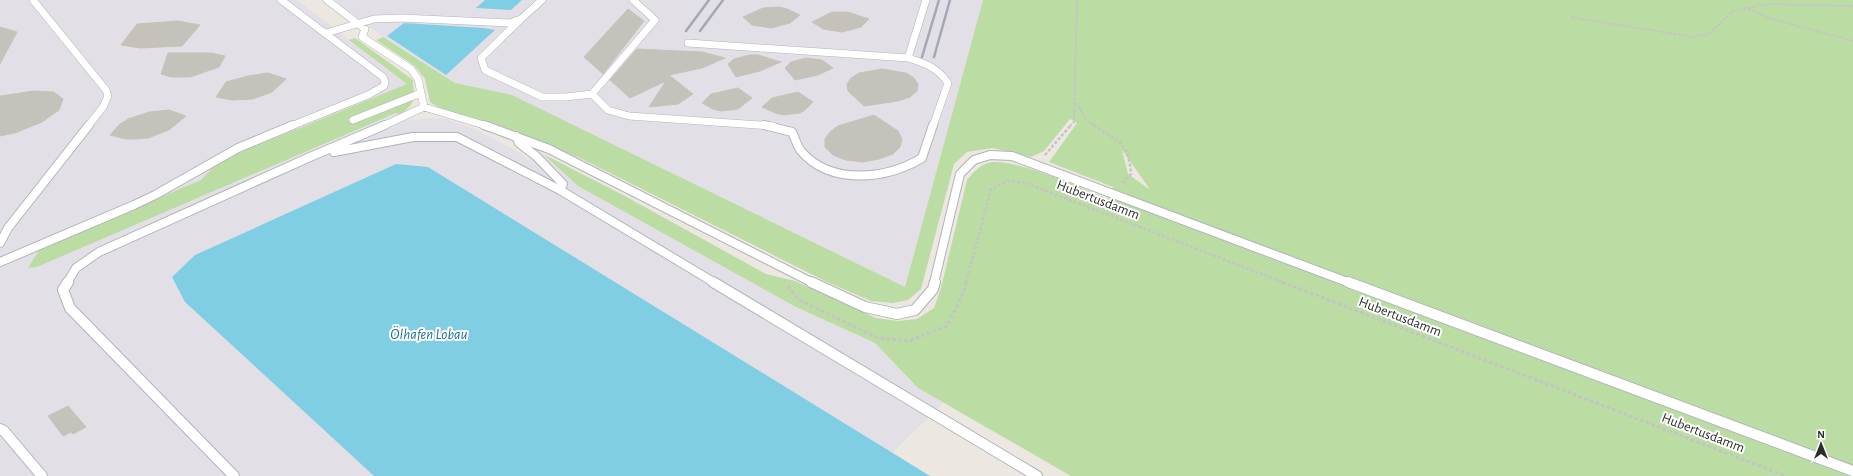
<svg xmlns="http://www.w3.org/2000/svg" width="1853" height="476" viewBox="0 0 1853 476" font-family="'Alegreya Sans',sans-serif">
<style>
.industrial{fill:#e2e0e6}
.green{fill:#bbdda3;fill-rule:evenodd}
.water{fill:#80cee3}
.building{fill:#c5c2bc;stroke:#c8c2ba}
.lines{fill:none;stroke-linecap:round;stroke-linejoin:round}
.service-far2-casing{stroke:#b1b3bb;stroke-width:8}
.service-far1-casing{stroke:#b1b3bb;stroke-width:10}
.service-casing{stroke:#b1b3bb;stroke-width:12}
.path-far2{stroke:#c4c4c4;stroke-width:2;stroke-dasharray:2.5 1.5;stroke-linecap:butt}
.path-far1{stroke:#c4c4c4;stroke-width:2.5;stroke-dasharray:3 2;stroke-linecap:butt}
.path{stroke:#c4c4c4;stroke-width:3;stroke-dasharray:3.5 2.5;stroke-linecap:butt}
.service-far2{stroke:#fff;stroke-width:7}
.service-far1{stroke:#fff;stroke-width:8}
.service{stroke:#fff;stroke-width:10}
.rail{stroke:#a4a7b5;stroke-width:2.5}
.labels{text-anchor:middle;dominant-baseline:central;stroke-width:4;stroke-linejoin:round;paint-order:stroke}
.street-label{font-size:14px;fill:#2d2d2d;stroke:#fff}
.water-label{font-size:15px;font-style:italic;fill:#1c7091;stroke:#fff}
</style>
<rect width="100%" height="100%" fill="#ece7e1"/>
<path class="industrial" d="M 0,0 L 297,0 L 407,84 L 219,161 L 201,180 L 41,247 L 37,267 L 397,113 L 410,120 L 431,118 L 446,119 L 475,129 L 520,153 L 527,160 L 543,154 L 578,186 L 796,307 L 875,343 L 918,388 L 943,403 L 869,476 L 0,476 Z
M 335,0 L 983,0 L 905,287 L 512,95 L 455,83 L 383,37 Z"/>
<path class="green" d="M 983,0 L 1853,0 L 1853,476 L 1071,476 L 918,388 L 875,343 L 796,307 L 578,186 L 543,154 L 623,195 L 766,274 L 795,281 L 876,318 L 898,321 L 917,319 L 934,308 L 941,288 L 967,180 C 973,173 979,166 988,163 C 1011,156 1084,189 1108,199 L 1113,187 L 1049,162 L 1077,123 L 1070,119 L 1044,151 L 1031,157 L 993,148 L 967,152 L 954,164 L 921,289 L 908,300 L 893,303 L 871,301 L 827,282 L 580,158 L 498,125 L 443,110 L 430,102 L 425,79 L 415,66 L 376,40 L 383,37 L 455,83 L 512,95 L 905,287 ZM 1122,150 L 1149,188 L 1149,189 L 1128,174 Z
M 355,38 L 413,80 C 414,101 417,101 400,115 L 396,113 L 37,267 L 28,268 L 41,247 L 201,180 L 219,161 L 407,84 L 349,40 Z"/>
<path class="water" d="M 485,0 L 522,0 L 511,10 L 476,8 Z
M 404,23 L 484,28 L 495,30 L 446,75 L 387,36 Z
M 396,164 L 428,167 L 930,476 L 374,476 L 185,302 L 172,277 L 195,255 Z"/>
<path class="building" d="M 779,7 L 787,9 L 800,15 L 790,23 L 771,28 L 752,25 L 743,17 L 763,8 Z
M 628,9 L 644,21 L 603,74 L 584,57 Z
M 832,12 L 848,12 L 869,19 L 861,27 L 842,32 L 823,29 L 812,22 Z
M 178,21 L 200,25 L 182,46 L 140,48 L 121,45 L 137,24 Z
M 0,27 L 17,32 L 0,64 Z
M 637,49 L 702,52 L 725,58 L 702,68 L 669,75 L 693,94 L 678,104 L 649,107 L 666,81 L 630,98 L 610,80 Z
M 168,53 L 212,53 L 225,56 L 219,67 L 190,77 L 171,77 L 161,74 Z
M 750,55 L 758,55 L 781,62 L 760,71 L 736,77 L 728,64 L 734,59 Z
M 806,58 L 822,60 L 833,68 L 818,75 L 795,80 L 785,68 L 791,62 Z
M 882,69 L 906,73 L 914,78 L 918,84 L 917,91 L 910,97 L 898,101 L 864,106 L 848,91 L 847,84 L 851,78 L 859,73 Z
M 268,73 L 286,79 L 272,92 L 253,99 L 232,100 L 216,97 L 226,82 L 248,76 Z
M 738,88 L 752,98 L 738,109 L 721,111 L 713,109 L 702,103 L 711,94 Z
M 34,91 L 54,92 L 63,99 L 59,110 L 42,122 L 15,133 L 0,136 L 0,96 Z
M 798,92 L 813,102 L 805,110 L 800,113 L 783,115 L 775,113 L 762,107 L 772,98 Z
M 169,110 L 186,116 L 169,130 L 148,138 L 136,139 L 126,139 L 110,135 L 120,124 L 128,119 L 149,112 Z
M 874,115 L 898,131 L 902,139 L 900,147 L 893,154 L 879,159 L 863,162 L 846,160 L 833,155 L 825,147 L 825,139 L 830,132 L 838,126 Z
M 68,406 L 86,427 L 73,434 L 71,432 L 63,436 L 48,416 Z"/>
<g class="lines">
<defs>
<path id="service-far2" d="M 33,0 L 106,90 L 108,96 L 103,107 L 88,126
M 281,0 L 383,77 L 385,82 L 384,86 L 368,95 L 291,126
M 327,0 L 365,29 L 362,37 L 411,69 L 418,79 L 424,107
M 521,19 L 481,58 L 485,70 L 542,97 L 566,97 L 592,94 L 655,20 L 633,0
M 326,33 L 374,19 L 402,18 L 509,23 L 521,19 L 542,0
M 688,43 L 908,58 C 925,63 938,68 948,83 L 933,126
M 908,58 L 926,0
M 592,94 L 608,110 L 629,116 L 773,126
M 353,120 L 421,93
M 383,126 L 424,107 L 487,126"/>
<path id="service-far1" d="M 484,125 L 549,149 L 813,283
M 764,125 L 792,132 C 795,138 797,146 801,151 C 831,186 887,179 922,158 L 933,125
M 516,136 L 519,143 L 536,156 L 563,184 L 560,190 L 715,283
M 334,152 L 413,137 L 457,137 L 560,190
M 0,243 L 8,228 L 89,125
M 0,262 L 134,205 L 155,195 L 238,148 L 293,125
M 67,283 L 76,268 L 99,252 L 310,157 L 385,125
M 934,283 L 960,174 L 974,160 L 990,155 L 1012,156 L 1350,283"/>
<path id="service" d="M 68,282 L 63,290 L 70,308 L 234,476
M 713,282 L 1037,476
M 811,282 L 865,307 L 897,314 L 915,310 L 933,289 L 935,282
M 1348,282 L 1853,471
M 0,429 L 4,431 L 42,476"/>
</defs>
<use href="#service-far2" class="service-far2-casing"/>
<use href="#service-far1" class="service-far1-casing"/>
<use href="#service" class="service-casing"/>
<path class="path-far2" d="M 1748,9 L 1772,19 L 1853,41
M 1571,17 L 1694,37 L 1710,33 L 1733,11 L 1767,4 L 1853,6
M 1076,103 L 1086,119 L 1095,126
M 1070,126 L 1074,122 L 1077,0"/>
<path class="path-far1" d="M 1094,125 C 1119,143 1128,140 1131,174 L 1122,184
M 1045,155 L 1071,125
M 966,283 L 991,189 L 1007,181 L 1026,183 L 1285,283"/>
<path class="path" d="M 1282,282 L 1786,476
M 788,286 L 799,300 L 878,338 L 909,341 L 947,326 L 963,294 L 966,282"/>
<use href="#service-far2" class="service-far2"/>
<use href="#service-far1" class="service-far1"/>
<use href="#service" class="service"/>
<path class="rail" d="M 686,31 L 709,0
M 700,31 L 723,0
M 922,57 L 939,0
M 934,57 L 950,0"/>
</g>
<g class="labels">
<g class="street-label">
<text transform="translate(1098 200) rotate(21)">Hubertusdamm</text>
<text transform="translate(1400 317) rotate(21)">Hubertusdamm</text>
<text transform="translate(1703 433) rotate(21)">Hubertusdamm</text>
</g>
<g class="water-label">
<text x="429" y="334">Ölhafen Lobau</text>
</g>
</g>
<g transform="translate(1821 444)" stroke="#ffffff" stroke-width="3" paint-order="stroke">
<path d="M0-3L7 15L0 10L-7 15Z" fill="#2d2d2d"/>
<text y="-6" font-size="11" font-weight="bold" text-anchor="middle" fill="#2d2d2d">N</text>
</g>
</svg>
